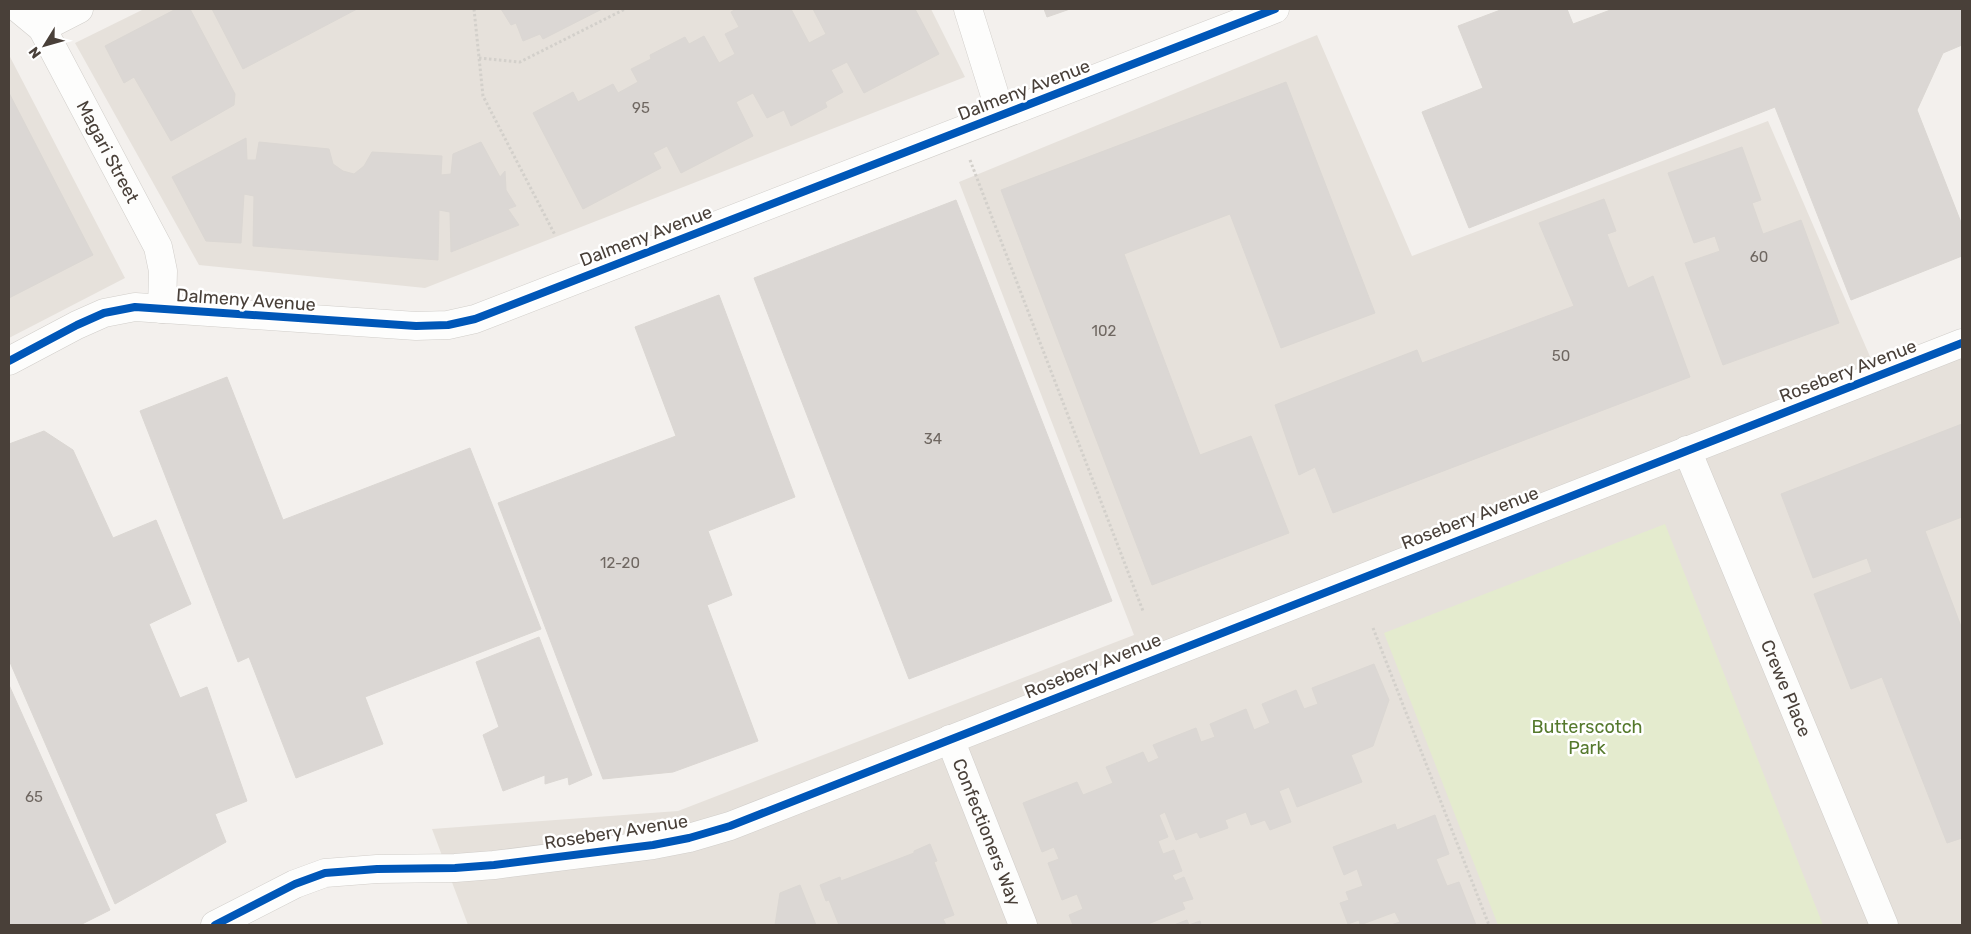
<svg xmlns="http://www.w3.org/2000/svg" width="1971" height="934" viewBox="0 0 1971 934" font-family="Rubik,sans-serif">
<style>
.residential{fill:#e6e1db}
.green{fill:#e4ebce}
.building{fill:#dbd7d4;stroke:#dbd7d3}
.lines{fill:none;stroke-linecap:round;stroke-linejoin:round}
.minor-casing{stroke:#d1ceca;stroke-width:29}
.path{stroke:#d3d0cb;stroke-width:3;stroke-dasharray:2.5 2.5;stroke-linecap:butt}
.minor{stroke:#fdfdfc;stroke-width:28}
.cycleway-casing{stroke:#fff;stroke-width:11}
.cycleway{stroke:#0057b8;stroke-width:8}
.labels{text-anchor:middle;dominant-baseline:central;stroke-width:5;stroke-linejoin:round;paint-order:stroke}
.number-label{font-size:15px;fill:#6f6761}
.street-label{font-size:18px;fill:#494039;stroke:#fff}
.park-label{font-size:18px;fill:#55792d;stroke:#fff}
</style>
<rect width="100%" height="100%" fill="#f3f0ed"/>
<path class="residential" d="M 144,9 L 931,9 L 965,77 L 425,288 L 199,265 L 75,43 Z
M 1317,35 L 1412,256 L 1768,121 L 1878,375 L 1962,343 L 1962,925 L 468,925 L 432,829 L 678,811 L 1134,635 L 959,182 Z
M 9,55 L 125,278 L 9,338 Z"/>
<path class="green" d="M 1665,524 L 1823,925 L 1498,925 L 1384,633 Z"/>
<path class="building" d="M 176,9 L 190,9 L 235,94 L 234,105 L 171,141 L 134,77 L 124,83 L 105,46 Z
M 212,9 L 357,9 L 243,69 Z
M 501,9 L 602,9 L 543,39 L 540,34 L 523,41 L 516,23 L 511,25 Z
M 736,9 L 791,9 L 809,43 L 826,34 L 813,9 L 915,9 L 939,54 L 864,93 L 847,62 L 831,70 L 843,92 L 825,102 L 827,107 L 791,126 L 784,110 L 767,118 L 753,93 L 736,102 L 753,136 L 681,173 L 667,146 L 653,153 L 661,168 L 583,209 L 533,113 L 573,92 L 578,102 L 613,84 L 618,93 L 638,82 L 631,69 L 651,59 L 650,55 L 685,37 L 689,44 L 704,36 L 719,63 L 735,54 L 725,34 L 739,27 L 731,12 Z
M 1044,9 L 1070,9 L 1047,17 Z
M 1503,9 L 1567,9 L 1573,24 L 1613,9 L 1962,9 L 1962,45 L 1943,53 L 1917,110 L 1962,225 L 1962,256 L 1851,300 L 1775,107 L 1469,228 L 1422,112 L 1483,88 L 1458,26 Z
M 1286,82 L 1375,313 L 1281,348 L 1230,214 L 1124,254 L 1200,455 L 1251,436 L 1289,533 L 1152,585 L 1001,190 Z
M 9,93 L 93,255 L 9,298 Z
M 246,138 L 247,160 L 256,160 L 259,142 L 329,149 L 333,164 L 343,171 L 354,174 L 364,166 L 372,152 L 442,156 L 441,175 L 451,174 L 453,154 L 481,142 L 500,177 L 505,171 L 506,190 L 516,206 L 508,209 L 519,225 L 451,252 L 450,212 L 439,210 L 438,260 L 253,246 L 254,196 L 244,194 L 241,243 L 206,241 L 172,177 Z
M 1742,147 L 1761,200 L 1752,203 L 1763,234 L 1801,220 L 1839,323 L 1723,365 L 1685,263 L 1720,251 L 1715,236 L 1694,243 L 1668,173 Z
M 1604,199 L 1616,231 L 1607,234 L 1628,288 L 1653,276 L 1690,377 L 1333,513 L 1315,467 L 1299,475 L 1275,405 L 1417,350 L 1422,363 L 1574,306 L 1539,223 Z
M 956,200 L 1112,601 L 909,679 L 754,278 Z
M 719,295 L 795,497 L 708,531 L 732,595 L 707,605 L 758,741 L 673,772 L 603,779 L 498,503 L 676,436 L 635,327 Z
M 227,377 L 283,520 L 470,448 L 541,629 L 365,697 L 383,744 L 296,778 L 249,657 L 238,662 L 140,411 Z
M 1962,424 L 1962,517 L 1925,531 L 1962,629 L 1962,838 L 1947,843 L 1882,677 L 1851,689 L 1814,594 L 1872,572 L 1867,558 L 1813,578 L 1781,494 Z
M 44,431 L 73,450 L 113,538 L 156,520 L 191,604 L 149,624 L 180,698 L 207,687 L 247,801 L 215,814 L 226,842 L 115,904 L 9,660 L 9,444 Z
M 539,637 L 592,775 L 569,785 L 568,777 L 545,784 L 545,775 L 503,791 L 483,735 L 499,727 L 476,662 Z
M 1374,664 L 1389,700 L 1373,746 L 1351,755 L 1362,782 L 1297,807 L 1289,787 L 1279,791 L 1291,822 L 1270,830 L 1265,820 L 1251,825 L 1246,812 L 1225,820 L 1228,828 L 1200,838 L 1197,832 L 1176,840 L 1165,812 L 1159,815 L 1168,837 L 1158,841 L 1163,854 L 1174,850 L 1182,871 L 1172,875 L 1175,881 L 1184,877 L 1193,899 L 1182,902 L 1185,909 L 1148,924 L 1149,925 L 1073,925 L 1069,915 L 1083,909 L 1077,894 L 1062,900 L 1048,863 L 1059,859 L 1054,847 L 1042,852 L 1023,803 L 1077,782 L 1083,795 L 1113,783 L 1106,767 L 1143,752 L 1148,763 L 1159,758 L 1153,745 L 1196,728 L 1201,742 L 1215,737 L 1210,724 L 1246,709 L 1254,730 L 1270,723 L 1262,704 L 1296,690 L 1304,709 L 1318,704 L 1312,688 Z
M 9,685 L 110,910 L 80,925 L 9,925 Z
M 1435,815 L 1449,854 L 1436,859 L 1447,886 L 1459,882 L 1476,925 L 1391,925 L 1400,922 L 1395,912 L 1360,925 L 1359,920 L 1348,924 L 1340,903 L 1349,900 L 1346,892 L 1363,886 L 1357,869 L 1344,875 L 1333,847 L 1395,824 L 1397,830 Z
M 930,844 L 937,861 L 934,862 L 954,915 L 943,919 L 946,925 L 839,925 L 829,900 L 826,901 L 820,885 L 840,877 L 841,881 L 914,853 L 914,851 Z
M 800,885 L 816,925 L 775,925 L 780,893 Z
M 1187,920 L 1189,925 L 1200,921 L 1201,925 L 1174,925 Z"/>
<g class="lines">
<defs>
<g id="minor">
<path id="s1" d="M 19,9 L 42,28 L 158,247 L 163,271 L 162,309"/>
<path d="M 37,9 L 42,28 L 79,9"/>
<path d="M 968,9 L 1001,115"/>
<path d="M 9,361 L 77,325 L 104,313 L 135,307 L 416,326 L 448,325 L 475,319 L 1275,9"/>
<path id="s2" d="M 1687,450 L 1884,925"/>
<path id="s3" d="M 950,739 L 1023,925"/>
<path d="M 215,925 L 295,884 L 325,873 L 377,869 L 455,868 L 494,865 L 653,845 L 689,838 L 730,826 L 1962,343"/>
</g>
</defs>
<use href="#minor" class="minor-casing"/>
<path class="path" d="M 474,9 L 483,96 L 555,235
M 479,58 L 520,62 L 625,9
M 970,160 L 1143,611
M 1373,628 L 1489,925"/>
<use href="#minor" class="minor"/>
<defs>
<path id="cycleway" d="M 9,361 L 77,325 L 104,313 L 135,307 L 416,326 L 448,325 L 475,319 L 1275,9
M 215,925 L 295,884 L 325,873 L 377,869 L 455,868 L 494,865 L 653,845 L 689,838 L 730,826 L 1962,343"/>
</defs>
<use href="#cycleway" class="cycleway-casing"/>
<use href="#cycleway" class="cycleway"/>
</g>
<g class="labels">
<g class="number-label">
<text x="641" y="108">95</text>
<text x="1759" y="257">60</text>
<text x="1104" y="331">102</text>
<text x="1561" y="356">50</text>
<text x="933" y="439">34</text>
<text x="620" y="563">12-20</text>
<text x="34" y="797">65</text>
</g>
<g class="street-label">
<text transform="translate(1024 90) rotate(-21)">Dalmeny Avenue</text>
<text stroke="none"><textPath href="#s1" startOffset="170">Magari Street</textPath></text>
<text transform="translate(646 236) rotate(-21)">Dalmeny Avenue</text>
<text transform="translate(246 300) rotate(4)">Dalmeny Avenue</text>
<text transform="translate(1848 371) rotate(-21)">Rosebery Avenue</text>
<text transform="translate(1470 518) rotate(-21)">Rosebery Avenue</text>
<text transform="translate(1093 666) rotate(-22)">Rosebery Avenue</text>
<text stroke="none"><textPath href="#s2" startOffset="258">Crewe Place</textPath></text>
<text transform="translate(616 832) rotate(-9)">Rosebery Avenue</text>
<text stroke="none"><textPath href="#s3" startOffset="100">Confectioners Way</textPath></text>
</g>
<g class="park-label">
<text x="1587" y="727">Butterscotch<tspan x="1587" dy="21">Park</tspan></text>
</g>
</g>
<rect width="1971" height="934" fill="none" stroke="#494039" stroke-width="20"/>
<g transform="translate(45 45) rotate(233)" stroke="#ffffff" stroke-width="4" paint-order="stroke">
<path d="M0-4L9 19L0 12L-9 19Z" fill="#494039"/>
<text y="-8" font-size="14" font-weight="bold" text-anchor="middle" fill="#494039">N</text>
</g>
</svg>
